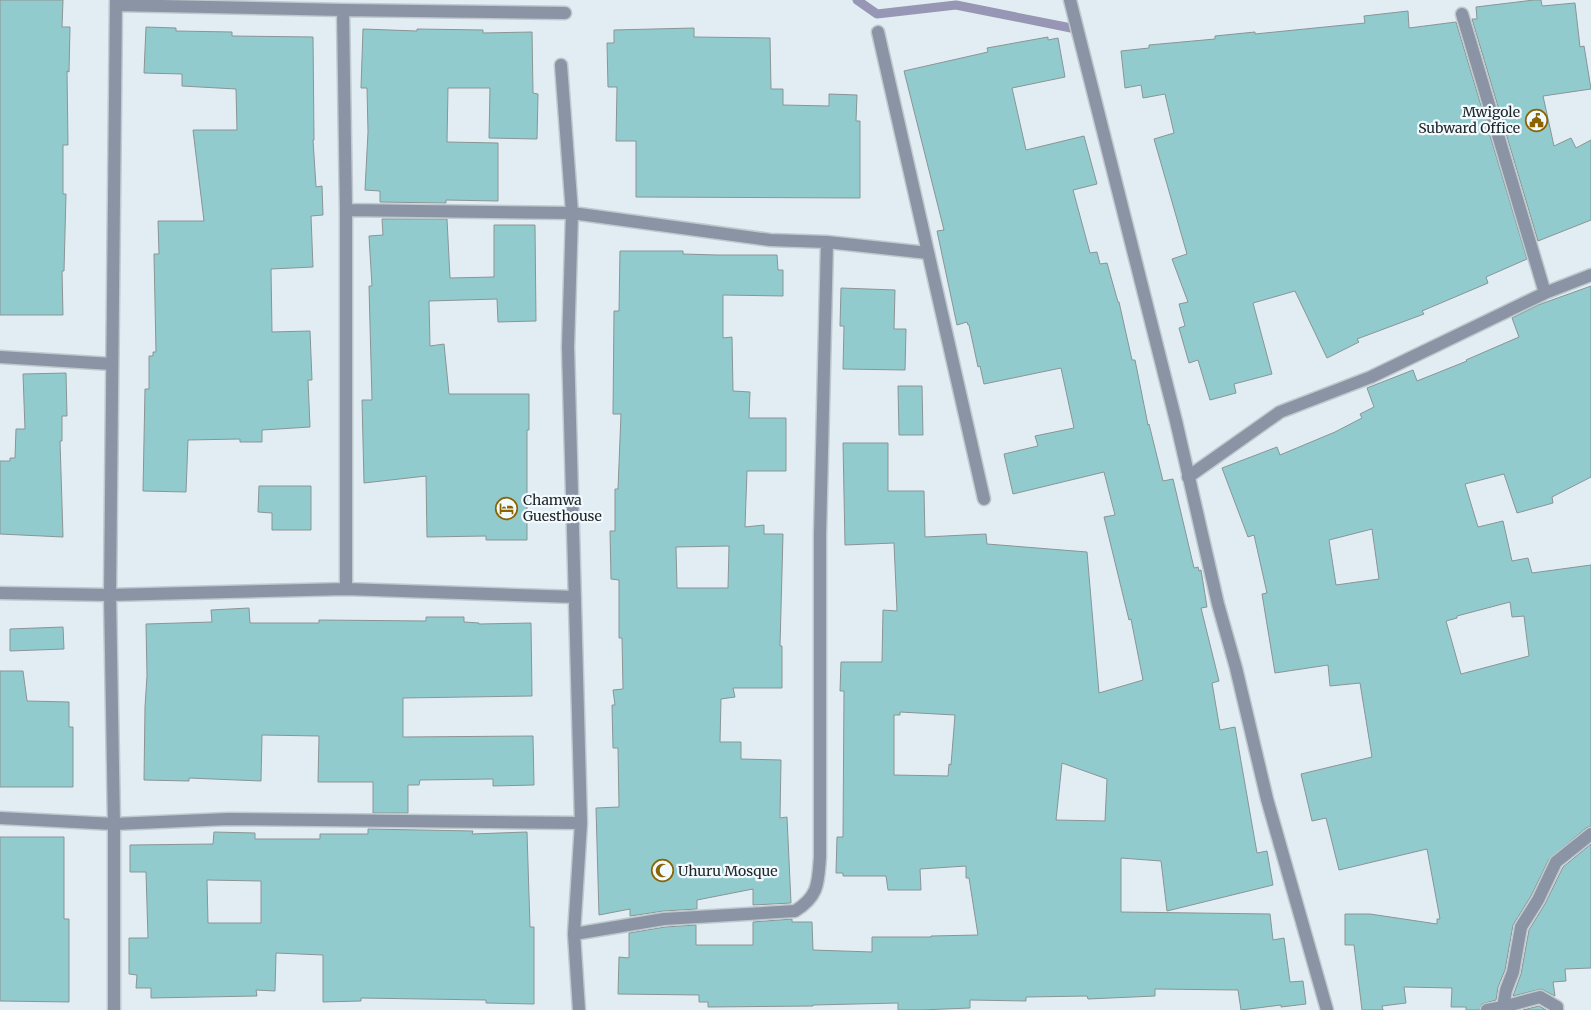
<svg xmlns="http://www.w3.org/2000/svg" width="1591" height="1010" viewBox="0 0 1591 1010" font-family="Merriweather,serif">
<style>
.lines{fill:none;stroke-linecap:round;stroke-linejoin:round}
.stream{stroke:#9796b4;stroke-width:9}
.building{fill:#92cbce;stroke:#899595;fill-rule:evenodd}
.minor-casing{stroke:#bfc9ce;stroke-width:15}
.tertiary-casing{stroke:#bfc9ce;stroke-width:15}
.minor{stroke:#8a94a4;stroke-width:12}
.tertiary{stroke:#8a94a4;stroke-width:12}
.labels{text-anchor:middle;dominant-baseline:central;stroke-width:4.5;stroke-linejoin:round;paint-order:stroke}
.poi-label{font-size:14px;fill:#212527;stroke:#f1faff;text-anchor:start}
</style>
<rect width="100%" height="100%" fill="#e2edf3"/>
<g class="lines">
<path class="stream" d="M 857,0 L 877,14 L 956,5 L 1071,28"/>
</g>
<path class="building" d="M 0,0 L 63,0 L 62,27 L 70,27 L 69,72 L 67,71 L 68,145 L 63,145 L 63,194 L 66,194 L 64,271 L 62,271 L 63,315 L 0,315 Z
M 1534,0 L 1541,0 L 1542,6 L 1575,3 L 1580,47 L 1584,46 L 1591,89 L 1543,96 L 1554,146 L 1571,138 L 1576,148 L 1591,140 L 1591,220 L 1538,241 L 1472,19 L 1477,19 L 1476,7 Z
M 1408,11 L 1409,28 L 1456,22 L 1527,259 L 1486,277 L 1488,283 L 1422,311 L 1424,314 L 1357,339 L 1359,342 L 1327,358 L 1295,291 L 1253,303 L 1272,374 L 1234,384 L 1236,393 L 1210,400 L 1198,360 L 1189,363 L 1179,328 L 1185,326 L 1179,304 L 1188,302 L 1172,259 L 1187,254 L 1154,139 L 1174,133 L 1165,94 L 1143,98 L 1141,85 L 1125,88 L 1121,51 L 1149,48 L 1149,45 L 1215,39 L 1215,36 L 1255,32 L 1255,34 L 1365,23 L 1364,16 Z
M 146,27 L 176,28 L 176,31 L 232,32 L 232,36 L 313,37 L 314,140 L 313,140 L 316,187 L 322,186 L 323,215 L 311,216 L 313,267 L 271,269 L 272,332 L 310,331 L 312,380 L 308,380 L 310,427 L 262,430 L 262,442 L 240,442 L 240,439 L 188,440 L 186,492 L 143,491 L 145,389 L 149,389 L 149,356 L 153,356 L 153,352 L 156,352 L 154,254 L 159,254 L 158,221 L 204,221 L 193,130 L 237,130 L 236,89 L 182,86 L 182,74 L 144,73 Z
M 694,28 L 694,37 L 770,38 L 771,89 L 783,89 L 783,105 L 829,106 L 829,94 L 857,95 L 856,121 L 860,121 L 860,198 L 636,197 L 636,141 L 616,141 L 617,87 L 608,87 L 607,43 L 614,43 L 614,30 Z
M 363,29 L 417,31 L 417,29 L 483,30 L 483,33 L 532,32 L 533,93 L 538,94 L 537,139 L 489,138 L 490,88 L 448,88 L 447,142 L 498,143 L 498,201 L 446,200 L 446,203 L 380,202 L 380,191 L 365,190 L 368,132 L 367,88 L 361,88 Z
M 1048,37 L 1048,40 L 1058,38 L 1065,77 L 1012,88 L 1026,150 L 1084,136 L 1097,184 L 1073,190 L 1090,253 L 1097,252 L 1100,264 L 1107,263 L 1118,302 L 1119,302 L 1132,360 L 1135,360 L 1148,425 L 1149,424 L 1163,481 L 1173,479 L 1194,568 L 1198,567 L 1199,571 L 1201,570 L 1207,607 L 1201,608 L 1219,681 L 1212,683 L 1220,730 L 1235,727 L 1257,853 L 1267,851 L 1273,885 L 1167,911 L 1161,861 L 1121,858 L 1121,912 L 1270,914 L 1273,940 L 1284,938 L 1290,982 L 1303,981 L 1306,1004 L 1281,1007 L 1281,1005 L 1241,1010 L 1238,990 L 1155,989 L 1155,996 L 1088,999 L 1087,996 L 1026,997 L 1026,1001 L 970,1000 L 970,1008 L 920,1010 L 898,1010 L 898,1003 L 813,1005 L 813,1006 L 708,1007 L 708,1002 L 699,1002 L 699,995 L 618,994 L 619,957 L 629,958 L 629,933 L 665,927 L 696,925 L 696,945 L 753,945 L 753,922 L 792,919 L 792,922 L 812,922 L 813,950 L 872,952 L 872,937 L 931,937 L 931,936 L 978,935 L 969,878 L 966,878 L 966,866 L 920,869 L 921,890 L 888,890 L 886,876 L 843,876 L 843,873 L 836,873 L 837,837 L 843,837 L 844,691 L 840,691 L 841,662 L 882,662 L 883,610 L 897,611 L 894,543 L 845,545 L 843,443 L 888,443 L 888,491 L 924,491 L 925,537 L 986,534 L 987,544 L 1087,552 L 1099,693 L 1143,680 L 1131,619 L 1129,620 L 1104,517 L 1115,515 L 1104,472 L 1013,494 L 1004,454 L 1038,446 L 1035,436 L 1074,428 L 1061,368 L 984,384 L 980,366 L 978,367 L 969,325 L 968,325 L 967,322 L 957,325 L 937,231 L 944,230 L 904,71 L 988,52 L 987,48 ZM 900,712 L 955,715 L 951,765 L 949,764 L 948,776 L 894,775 L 894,715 L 900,715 ZM 1062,763 L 1107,779 L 1105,821 L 1056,820 Z
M 382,219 L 447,219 L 450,278 L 494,277 L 494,225 L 535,225 L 536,321 L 498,322 L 497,299 L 429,301 L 430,346 L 444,344 L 449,394 L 529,394 L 529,430 L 527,430 L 527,540 L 486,540 L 486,536 L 427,537 L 426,476 L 364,483 L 362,400 L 372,400 L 369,286 L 372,286 L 369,236 L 383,235 Z
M 620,251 L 683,251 L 683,254 L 717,255 L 777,255 L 778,270 L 783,270 L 783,296 L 723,295 L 723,338 L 732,337 L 733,391 L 750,392 L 749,418 L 786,418 L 786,471 L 747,471 L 745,527 L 764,525 L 764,534 L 783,534 L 780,646 L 782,646 L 782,688 L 733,688 L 735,697 L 721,699 L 720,742 L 741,742 L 741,759 L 781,760 L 780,818 L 787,817 L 791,903 L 753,905 L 753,889 L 697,900 L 697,909 L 664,911 L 630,916 L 630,909 L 599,915 L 596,808 L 619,807 L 618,748 L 613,748 L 612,705 L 615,705 L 613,690 L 623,689 L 622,638 L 619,638 L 619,580 L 611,579 L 610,531 L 615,531 L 615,489 L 618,489 L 621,414 L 613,414 L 614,311 L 619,311 ZM 729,546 L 728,588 L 677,588 L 676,547 Z
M 1591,286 L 1591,477 L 1552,497 L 1553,503 L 1517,513 L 1504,474 L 1465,484 L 1478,527 L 1503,521 L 1512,561 L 1528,558 L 1532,573 L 1591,565 L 1591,826 L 1586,828 L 1549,859 L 1531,896 L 1513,925 L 1505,970 L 1498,987 L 1496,1000 L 1482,1004 L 1479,1010 L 1466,1010 L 1466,1007 L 1451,1007 L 1452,988 L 1404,987 L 1406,1003 L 1382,1006 L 1383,1010 L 1362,1010 L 1354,945 L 1345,945 L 1345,914 L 1370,914 L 1437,924 L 1437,919 L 1440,919 L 1427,849 L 1339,870 L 1326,818 L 1312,821 L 1301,774 L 1372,757 L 1360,683 L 1330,686 L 1328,665 L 1275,673 L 1262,594 L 1267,593 L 1254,535 L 1248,537 L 1222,468 L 1277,447 L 1280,455 L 1335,432 L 1362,418 L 1360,414 L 1374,407 L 1367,388 L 1413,370 L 1417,381 L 1467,361 L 1466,360 L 1519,337 L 1512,318 L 1538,305 ZM 1372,529 L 1379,579 L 1336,585 L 1329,540 ZM 1510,602 L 1512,617 L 1524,616 L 1529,656 L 1461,674 L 1446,621 L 1457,618 L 1457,616 Z
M 841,288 L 895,290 L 894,329 L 906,329 L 905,370 L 843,369 L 844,326 L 840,326 Z
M 66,373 L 67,416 L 62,416 L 62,441 L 60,441 L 63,537 L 0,534 L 0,461 L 10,461 L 10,458 L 15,458 L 16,429 L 25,429 L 23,374 Z
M 898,386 L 922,386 L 923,435 L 899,435 Z
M 259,486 L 311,486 L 311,530 L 272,530 L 272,513 L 258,512 Z
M 249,608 L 250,623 L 319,623 L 319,620 L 426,621 L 426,617 L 464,617 L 464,622 L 479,623 L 479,624 L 531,623 L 532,696 L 403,698 L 403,737 L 533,736 L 534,785 L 493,786 L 493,779 L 420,780 L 419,785 L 408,785 L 408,813 L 373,813 L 373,782 L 318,782 L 319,736 L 262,735 L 261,781 L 189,778 L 189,781 L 144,780 L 145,707 L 147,676 L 146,624 L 212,622 L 211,610 Z
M 63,627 L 64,649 L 10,651 L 10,629 Z
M 0,671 L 23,671 L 27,701 L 69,702 L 69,727 L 73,727 L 73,787 L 0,787 Z
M 368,829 L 473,831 L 472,834 L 527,832 L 530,927 L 534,927 L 534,1004 L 486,1003 L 486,1000 L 424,999 L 361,998 L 361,1001 L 323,1002 L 323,955 L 276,953 L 275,991 L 256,990 L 257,996 L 151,998 L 151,988 L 136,988 L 137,975 L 129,974 L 129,938 L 148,938 L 146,872 L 130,872 L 130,845 L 213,844 L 214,832 L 255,833 L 255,839 L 320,839 L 320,834 L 368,834 ZM 207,880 L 261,881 L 261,923 L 208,923 Z
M 0,837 L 64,837 L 64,919 L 69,919 L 69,1002 L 0,1001 Z
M 1591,844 L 1591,968 L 1565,969 L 1566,981 L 1553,982 L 1555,996 L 1541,989 L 1513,996 L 1521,974 L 1529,930 L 1545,904 L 1563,867 Z
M 1539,1006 L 1546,1010 L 1523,1010 Z"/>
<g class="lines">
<defs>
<path id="minor" d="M 116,5 L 343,10 L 565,13
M 343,10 L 346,210 L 346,589
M 1462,14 L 1545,293
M 878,32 L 984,499
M 561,65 L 572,213 L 568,347 L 581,823 L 574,934 L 579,1010
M 346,210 L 572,213 L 770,240 L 827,242 L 928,253
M 0,357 L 112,364
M 1188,477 L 1280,412 L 1371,377 L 1545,293 L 1591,275
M 0,593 L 110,595 L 346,589 L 575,597
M 0,818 L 114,824 L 228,819 L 581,823
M 574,934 L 664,919 L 795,911 C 819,896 818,883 820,857 L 820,535 L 827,242
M 1503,1007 L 1506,990 L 1513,972 L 1521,927 L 1538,900 L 1556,862 L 1591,834
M 114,1010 L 114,824 L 110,595 L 116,0
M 1487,1010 L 1503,1007 L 1540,997 L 1557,1007 L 1557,1010"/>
<path id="tertiary" d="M 1070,0 L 1176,421 L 1218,604 L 1236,668 L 1267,799 L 1327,1010"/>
</defs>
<use href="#minor" class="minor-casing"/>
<use href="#tertiary" class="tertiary-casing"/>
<use href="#minor" class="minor"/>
<use href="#tertiary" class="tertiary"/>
</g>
<defs>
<symbol id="civic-ring" viewBox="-11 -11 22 22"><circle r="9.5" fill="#f1faff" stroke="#8b6303" stroke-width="1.5"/><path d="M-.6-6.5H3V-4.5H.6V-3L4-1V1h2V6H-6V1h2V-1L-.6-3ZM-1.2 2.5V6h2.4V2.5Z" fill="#8b6303"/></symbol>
<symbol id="hotel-ring" viewBox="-11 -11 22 22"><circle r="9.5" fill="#f1faff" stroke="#8b6303" stroke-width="1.5"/><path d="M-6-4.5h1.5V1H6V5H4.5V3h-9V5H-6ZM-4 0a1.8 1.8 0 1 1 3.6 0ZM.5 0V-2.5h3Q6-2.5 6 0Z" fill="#8b6303"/></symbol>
<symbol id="mosque-ring" viewBox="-11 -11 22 22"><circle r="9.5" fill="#f1faff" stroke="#8b6303" stroke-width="1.5"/><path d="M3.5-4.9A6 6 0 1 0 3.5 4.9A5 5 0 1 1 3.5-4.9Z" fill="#8b6303"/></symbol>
</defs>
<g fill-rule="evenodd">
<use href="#civic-ring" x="1524" y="108" width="25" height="25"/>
<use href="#hotel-ring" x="494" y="496" width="25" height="25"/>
<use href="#mosque-ring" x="650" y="858" width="25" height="25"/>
</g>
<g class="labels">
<g class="poi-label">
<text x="1520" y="112" text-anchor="end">Mwigole<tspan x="1520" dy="16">Subward Office</tspan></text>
<text x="523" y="500">Chamwa<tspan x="523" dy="16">Guesthouse</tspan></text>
<text x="678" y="871">Uhuru Mosque</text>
</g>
</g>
</svg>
